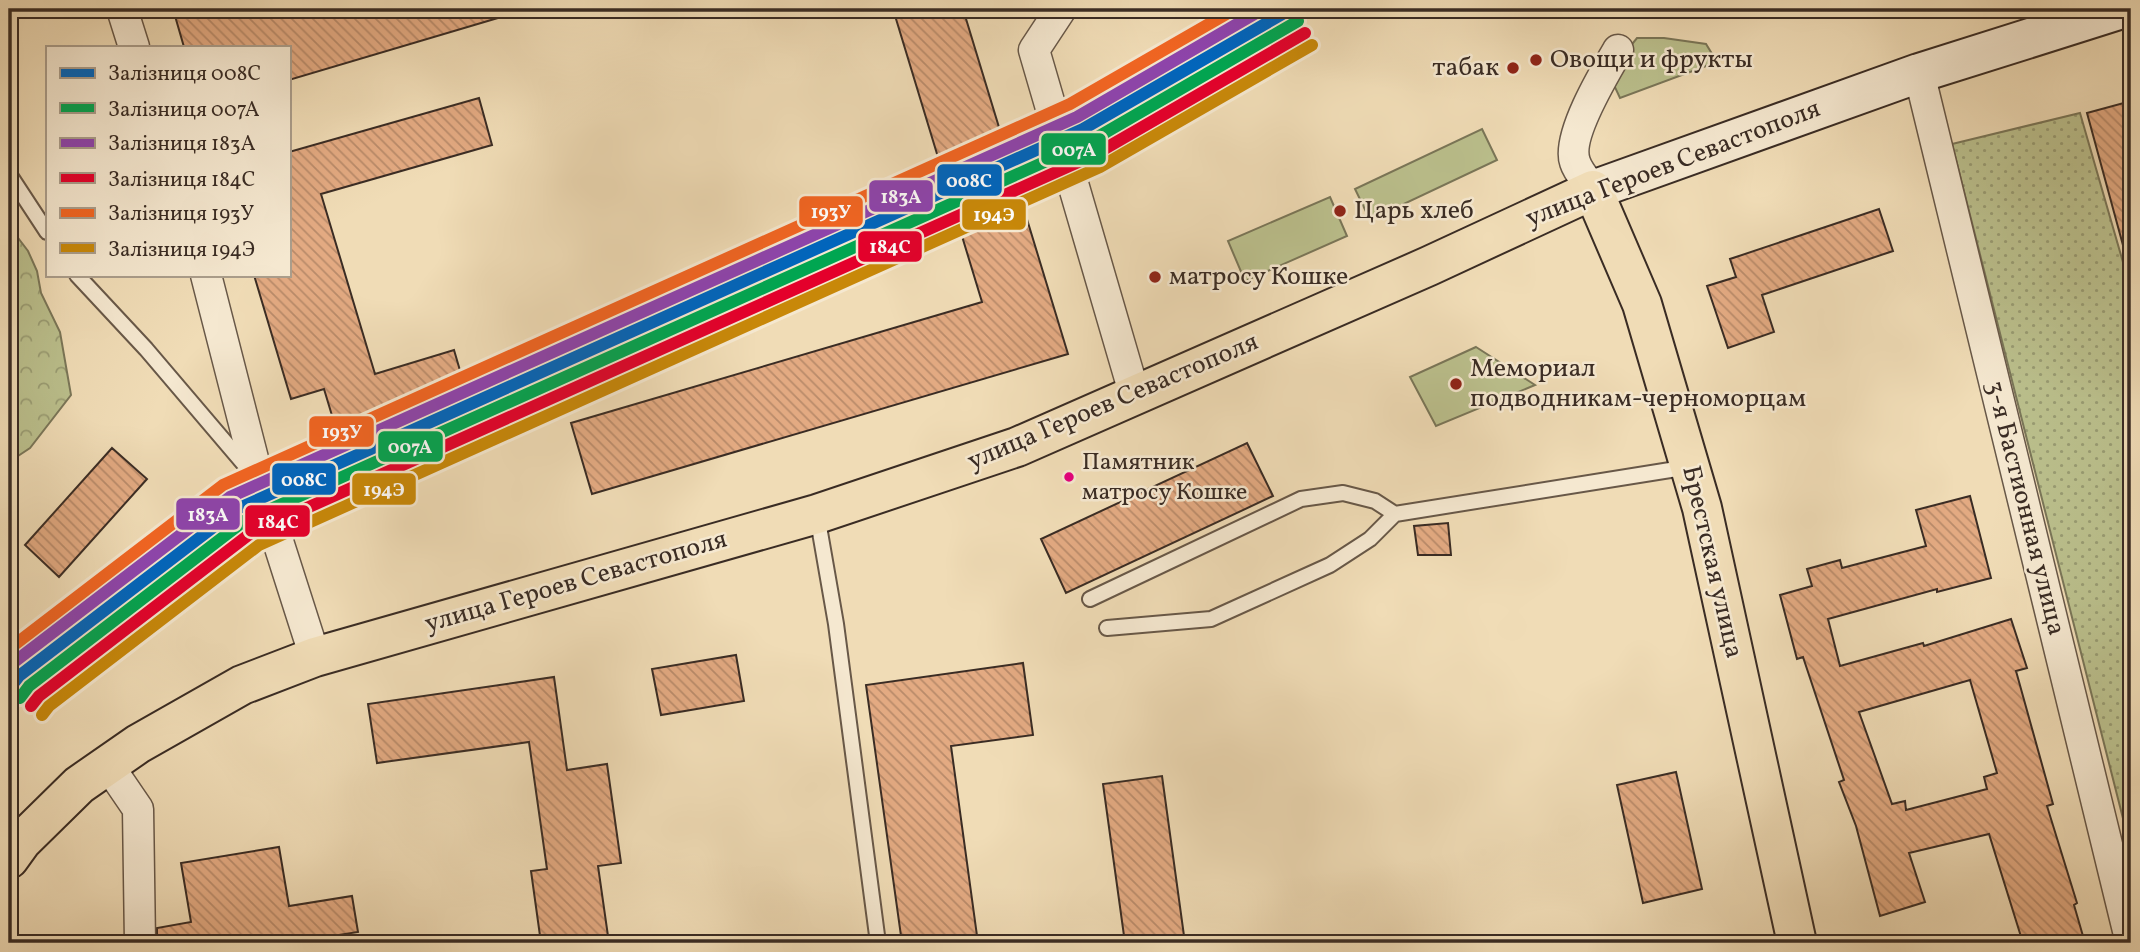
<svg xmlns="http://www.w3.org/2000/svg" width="2140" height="952" viewBox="0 0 2140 952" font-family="Vollkorn,serif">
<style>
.grass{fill:#bbc08d;stroke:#7a7658;stroke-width:2}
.forest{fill:url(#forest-crowns);stroke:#7a7658;stroke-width:2}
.park{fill:url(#park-dots);stroke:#7a7658;stroke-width:2}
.building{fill:url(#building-back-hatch);stroke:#3a2c24;stroke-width:2;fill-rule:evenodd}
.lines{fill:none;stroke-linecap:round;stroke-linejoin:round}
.service-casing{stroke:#685848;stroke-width:18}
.minor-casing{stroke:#685848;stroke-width:33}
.secondary-casing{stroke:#3a2c24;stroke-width:42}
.primary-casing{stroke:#3a2c24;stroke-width:42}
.service{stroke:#f5e8d0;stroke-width:14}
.minor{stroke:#f5e8d0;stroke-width:30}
.secondary{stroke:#f5e8d0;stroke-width:38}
.primary{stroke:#f0dcb6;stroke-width:38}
.rail-1-casing{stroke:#f5e8d0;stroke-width:18}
.rail-2-casing{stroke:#f5e8d0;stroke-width:18}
.rail-3-casing{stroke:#f5e8d0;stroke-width:18}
.rail-4-casing{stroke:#f5e8d0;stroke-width:18}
.rail-5-casing{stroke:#f5e8d0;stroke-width:18}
.rail-6-casing{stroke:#f5e8d0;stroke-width:18}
.rail-1{stroke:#0065bd;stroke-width:12}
.rail-2{stroke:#00a651;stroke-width:12}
.rail-3{stroke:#8e44ad;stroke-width:12}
.rail-4{stroke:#e4002b;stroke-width:12}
.rail-5{stroke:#f26522;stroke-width:12}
.rail-6{stroke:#c88809;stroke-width:12}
.poi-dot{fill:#8f2418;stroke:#f5e8d0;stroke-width:2.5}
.bus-dot{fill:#e5007d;stroke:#f5e8d0;stroke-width:2.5}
.labels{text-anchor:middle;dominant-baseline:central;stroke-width:5;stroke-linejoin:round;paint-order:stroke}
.bus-label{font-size:24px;fill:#3a2c24;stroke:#f5e8d0;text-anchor:start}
.poi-label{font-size:26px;fill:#3a2c24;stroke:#f5e8d0;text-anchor:start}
.street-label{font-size:26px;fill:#3a2c24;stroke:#f5e8d0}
.line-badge{stroke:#f5e8d0;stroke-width:2.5}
.badge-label{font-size:19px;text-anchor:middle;font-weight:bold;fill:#fff}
</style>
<defs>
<pattern id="forest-crowns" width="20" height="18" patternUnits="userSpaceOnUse" patternTransform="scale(1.75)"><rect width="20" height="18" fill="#bbc08d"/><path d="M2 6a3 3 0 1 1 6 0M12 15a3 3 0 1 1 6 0" fill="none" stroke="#999c73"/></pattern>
<pattern id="park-dots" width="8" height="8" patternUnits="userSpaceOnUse" patternTransform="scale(1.75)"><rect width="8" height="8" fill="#bbc08d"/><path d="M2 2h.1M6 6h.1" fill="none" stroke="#999c73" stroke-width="1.8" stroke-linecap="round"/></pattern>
<pattern id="building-back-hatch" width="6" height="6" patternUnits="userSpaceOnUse" patternTransform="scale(1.75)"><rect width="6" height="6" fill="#e3aa82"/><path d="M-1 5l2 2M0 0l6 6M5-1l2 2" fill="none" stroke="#b98b6a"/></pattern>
</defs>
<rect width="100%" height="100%" fill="#f0dcb6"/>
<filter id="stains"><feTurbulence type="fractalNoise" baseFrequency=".00286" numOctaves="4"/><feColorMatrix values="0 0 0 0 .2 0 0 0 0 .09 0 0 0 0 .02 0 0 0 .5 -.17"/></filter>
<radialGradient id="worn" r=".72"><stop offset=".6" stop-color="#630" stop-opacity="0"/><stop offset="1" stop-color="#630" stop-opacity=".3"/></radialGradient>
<path class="grass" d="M 1637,38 L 1664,38 L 1706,44 L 1717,62 L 1620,98 L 1613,83 L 1624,54 Z
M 1482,129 L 1497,160 L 1370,220 L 1355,189 Z
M 1330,197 L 1347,236 L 1245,281 L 1228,241 Z
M 1476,347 L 1535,385 L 1436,426 L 1410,377 Z"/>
<path class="forest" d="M 9,226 L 28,251 L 37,271 L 41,293 L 60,332 L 71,395 L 30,448 L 9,462 Z"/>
<path class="park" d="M 2080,113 L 2131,290 L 2131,850 L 1952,144 Z"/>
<path class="building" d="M 173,9 L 507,9 L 508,15 L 289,80 L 289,47 L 184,47 Z
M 893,9 L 963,9 L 1068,354 L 592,494 L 571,423 L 982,302 Z
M 479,98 L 492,145 L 321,194 L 375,374 L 454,350 L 478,432 L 349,472 L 324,389 L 291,399 L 254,275 L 289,275 L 289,152 Z
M 2131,101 L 2131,248 L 2124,249 L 2087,113 Z
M 1879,209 L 1893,251 L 1762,295 L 1774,332 L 1728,348 L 1707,286 L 1736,277 L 1730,259 Z
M 1247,443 L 1273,496 L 1066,593 L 1041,539 Z
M 112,448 L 147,479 L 59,577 L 25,545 Z
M 1970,496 L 1991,578 L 1937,592 L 1937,589 L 1828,619 L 1840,666 L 1923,643 L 1924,646 L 2011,619 L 2027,668 L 2016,671 L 2053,804 L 2047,806 L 2077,903 L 2074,905 L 2085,943 L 2023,943 L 1989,834 L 1909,853 L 1925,902 L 1880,916 L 1856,826 L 1839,782 L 1844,780 L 1803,657 L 1797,659 L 1780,595 L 1812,586 L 1807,569 L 1840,560 L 1842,568 L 1926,546 L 1916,510 ZM 1970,680 L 1997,773 L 1984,777 L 1987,789 L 1906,810 L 1905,801 L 1892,804 L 1859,712 Z
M 1448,523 L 1451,555 L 1418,555 L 1414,526 Z
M 736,655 L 744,701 L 661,715 L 652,669 Z
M 1023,663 L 1033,735 L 951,746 L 978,943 L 902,943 L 866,685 Z
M 554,677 L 567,770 L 607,764 L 621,863 L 598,866 L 609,943 L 541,943 L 531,871 L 547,869 L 529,742 L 377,763 L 368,704 Z
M 1676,772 L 1702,889 L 1643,903 L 1617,785 Z
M 1162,776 L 1185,943 L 1125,943 L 1103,784 Z
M 279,847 L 289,906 L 352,896 L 358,932 L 288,943 L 157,943 L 157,928 L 191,922 L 181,863 Z"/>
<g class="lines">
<defs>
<path id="service" d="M 9,174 L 47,232
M 77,275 L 146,349 L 249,470
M 817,515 L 836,624 L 878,943
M 1090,599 L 1301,499 L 1343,493 L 1375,501 L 1395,514 L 1689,467
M 1107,628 L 1211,619 L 1330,565 L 1370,539 L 1395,514"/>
<path id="minor" d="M 122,9 L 134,47
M 1061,9 L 1034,50 L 1135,396
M 1919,73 L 2131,943
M 1593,190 C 1587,181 1578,172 1575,162 C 1566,137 1605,72 1618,50
M 206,275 L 259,482 L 315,657
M 108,765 L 138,809 L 140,943"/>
<path id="secondary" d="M 1593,190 L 1919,73 L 2122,9"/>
<path id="primary" d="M 9,859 L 22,841 L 79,785 L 138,744 L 242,685 L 315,657 L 817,514 L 1017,447 L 1429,266 L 1593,190 L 1642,304 L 1702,508 L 1797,943"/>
</defs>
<use href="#service" class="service-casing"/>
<use href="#minor" class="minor-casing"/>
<use href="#secondary" class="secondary-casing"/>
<use href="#primary" class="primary-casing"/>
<use href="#service" class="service"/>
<use href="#minor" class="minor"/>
<use href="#secondary" class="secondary"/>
<use href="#primary" class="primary"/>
<defs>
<path id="rail-1" d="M 9,689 L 19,676 L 237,509 L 1083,129 L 1291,9"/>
<path id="rail-2" d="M 20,698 L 29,686 L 244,521 L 1089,142 L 1298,21"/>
<path id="rail-3" d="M 9,666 L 230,497 L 1077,117 L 1263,9"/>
<path id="rail-4" d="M 31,706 L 39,696 L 251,533 L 1094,155 L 1305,33"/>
<path id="rail-5" d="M 9,649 L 223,485 L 1070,104 L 1235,9"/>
<path id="rail-6" d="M 42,715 L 49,706 L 259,545 L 1100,167 L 1312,45"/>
</defs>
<use href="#rail-1" class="rail-1-casing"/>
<use href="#rail-2" class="rail-2-casing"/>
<use href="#rail-3" class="rail-3-casing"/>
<use href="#rail-4" class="rail-4-casing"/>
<use href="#rail-5" class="rail-5-casing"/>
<use href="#rail-6" class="rail-6-casing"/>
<use href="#rail-1" class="rail-1"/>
<use href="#rail-2" class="rail-2"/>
<use href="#rail-3" class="rail-3"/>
<use href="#rail-4" class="rail-4"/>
<use href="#rail-5" class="rail-5"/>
<use href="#rail-6" class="rail-6"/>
</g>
<g class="poi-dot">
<circle cx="1536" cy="60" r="7"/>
<circle cx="1513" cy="68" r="7"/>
<circle cx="1340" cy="211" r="7"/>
<circle cx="1155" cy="277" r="7"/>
<circle cx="1456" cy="384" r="7"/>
</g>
<circle class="bus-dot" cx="1069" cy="477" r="6"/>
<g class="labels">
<g class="bus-label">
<text x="1082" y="463">Памятник<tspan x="1082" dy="30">матросу Кошке</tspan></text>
</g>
<g class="poi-label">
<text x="1550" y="60">Овощи и фрукты</text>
<text x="1499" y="68" text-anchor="end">табак</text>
<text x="1354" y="211">Царь хлеб</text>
<text x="1169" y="277">матросу Кошке</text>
<text x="1470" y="369">Мемориал<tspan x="1470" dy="30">подводникам-черноморцам</tspan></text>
</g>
<g class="street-label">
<text transform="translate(1673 164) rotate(-21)">улица Героев Севастополя</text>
<text transform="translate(1113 402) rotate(-23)">улица Героев Севастополя</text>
<text transform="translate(2025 508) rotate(76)">3-я Бастионная улица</text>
<text transform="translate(1712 562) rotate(77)">Брестская улица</text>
<text transform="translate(576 582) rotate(-16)">улица Героев Севастополя</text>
</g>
</g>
<g class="line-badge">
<rect x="1040" y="132" width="67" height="34" rx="7" fill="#00a651"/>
<rect x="936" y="163" width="67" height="34" rx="7" fill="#0065bd"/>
<rect x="868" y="179" width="66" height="34" rx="7" fill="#8e44ad"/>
<rect x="798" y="195" width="66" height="33" rx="7" fill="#f26522"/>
<rect x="961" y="198" width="66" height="33" rx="7" fill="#c88809"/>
<rect x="857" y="230" width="66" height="33" rx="7" fill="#e4002b"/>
<rect x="308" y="415" width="67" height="33" rx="7" fill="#f26522"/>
<rect x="377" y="430" width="67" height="33" rx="7" fill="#00a651"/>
<rect x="271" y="462" width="66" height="34" rx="7" fill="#0065bd"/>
<rect x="351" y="472" width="66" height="34" rx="7" fill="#c88809"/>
<rect x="175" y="497" width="66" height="34" rx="7" fill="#8e44ad"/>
<rect x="244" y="504" width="67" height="34" rx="7" fill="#e4002b"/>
</g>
<g class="badge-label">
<text x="1074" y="156">007А</text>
<text x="969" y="187">008С</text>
<text x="901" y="203">183А</text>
<text x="831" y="218">193У</text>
<text x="994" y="221">194Э</text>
<text x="890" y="253">184С</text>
<text x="342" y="438">193У</text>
<text x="410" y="453">007А</text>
<text x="304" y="486">008С</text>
<text x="384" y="496">194Э</text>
<text x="208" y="521">183А</text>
<text x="278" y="528">184С</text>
</g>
<rect width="2140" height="952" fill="none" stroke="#f0dcb6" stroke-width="35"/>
<rect x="10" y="10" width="2119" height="931" fill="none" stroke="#3a2c24" stroke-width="3.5"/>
<rect x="18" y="18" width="2105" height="917" fill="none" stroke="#3a2c24" stroke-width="2"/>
<rect x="46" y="46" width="245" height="231" fill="#f5e8d0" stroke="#aa9d8b" stroke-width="2"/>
<rect x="60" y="68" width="35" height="10" fill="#0065bd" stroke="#aa9d8b" stroke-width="2"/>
<text x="108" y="80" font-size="21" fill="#3a2c24">Залізниця 008С</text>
<rect x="60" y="103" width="35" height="10" fill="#00a651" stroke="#aa9d8b" stroke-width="2"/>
<text x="108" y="116" font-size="21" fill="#3a2c24">Залізниця 007А</text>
<rect x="60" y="138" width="35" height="10" fill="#8e44ad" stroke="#aa9d8b" stroke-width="2"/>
<text x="108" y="150" font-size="21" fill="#3a2c24">Залізниця 183А</text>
<rect x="60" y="173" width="35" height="10" fill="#e4002b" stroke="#aa9d8b" stroke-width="2"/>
<text x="108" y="186" font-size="21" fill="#3a2c24">Залізниця 184С</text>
<rect x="60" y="208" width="35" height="10" fill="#f26522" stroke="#aa9d8b" stroke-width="2"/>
<text x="108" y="220" font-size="21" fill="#3a2c24">Залізниця 193У</text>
<rect x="60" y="243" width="35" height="10" fill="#c88809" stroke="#aa9d8b" stroke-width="2"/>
<text x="108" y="256" font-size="21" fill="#3a2c24">Залізниця 194Э</text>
<rect width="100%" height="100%" filter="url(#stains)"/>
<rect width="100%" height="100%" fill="url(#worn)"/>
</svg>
